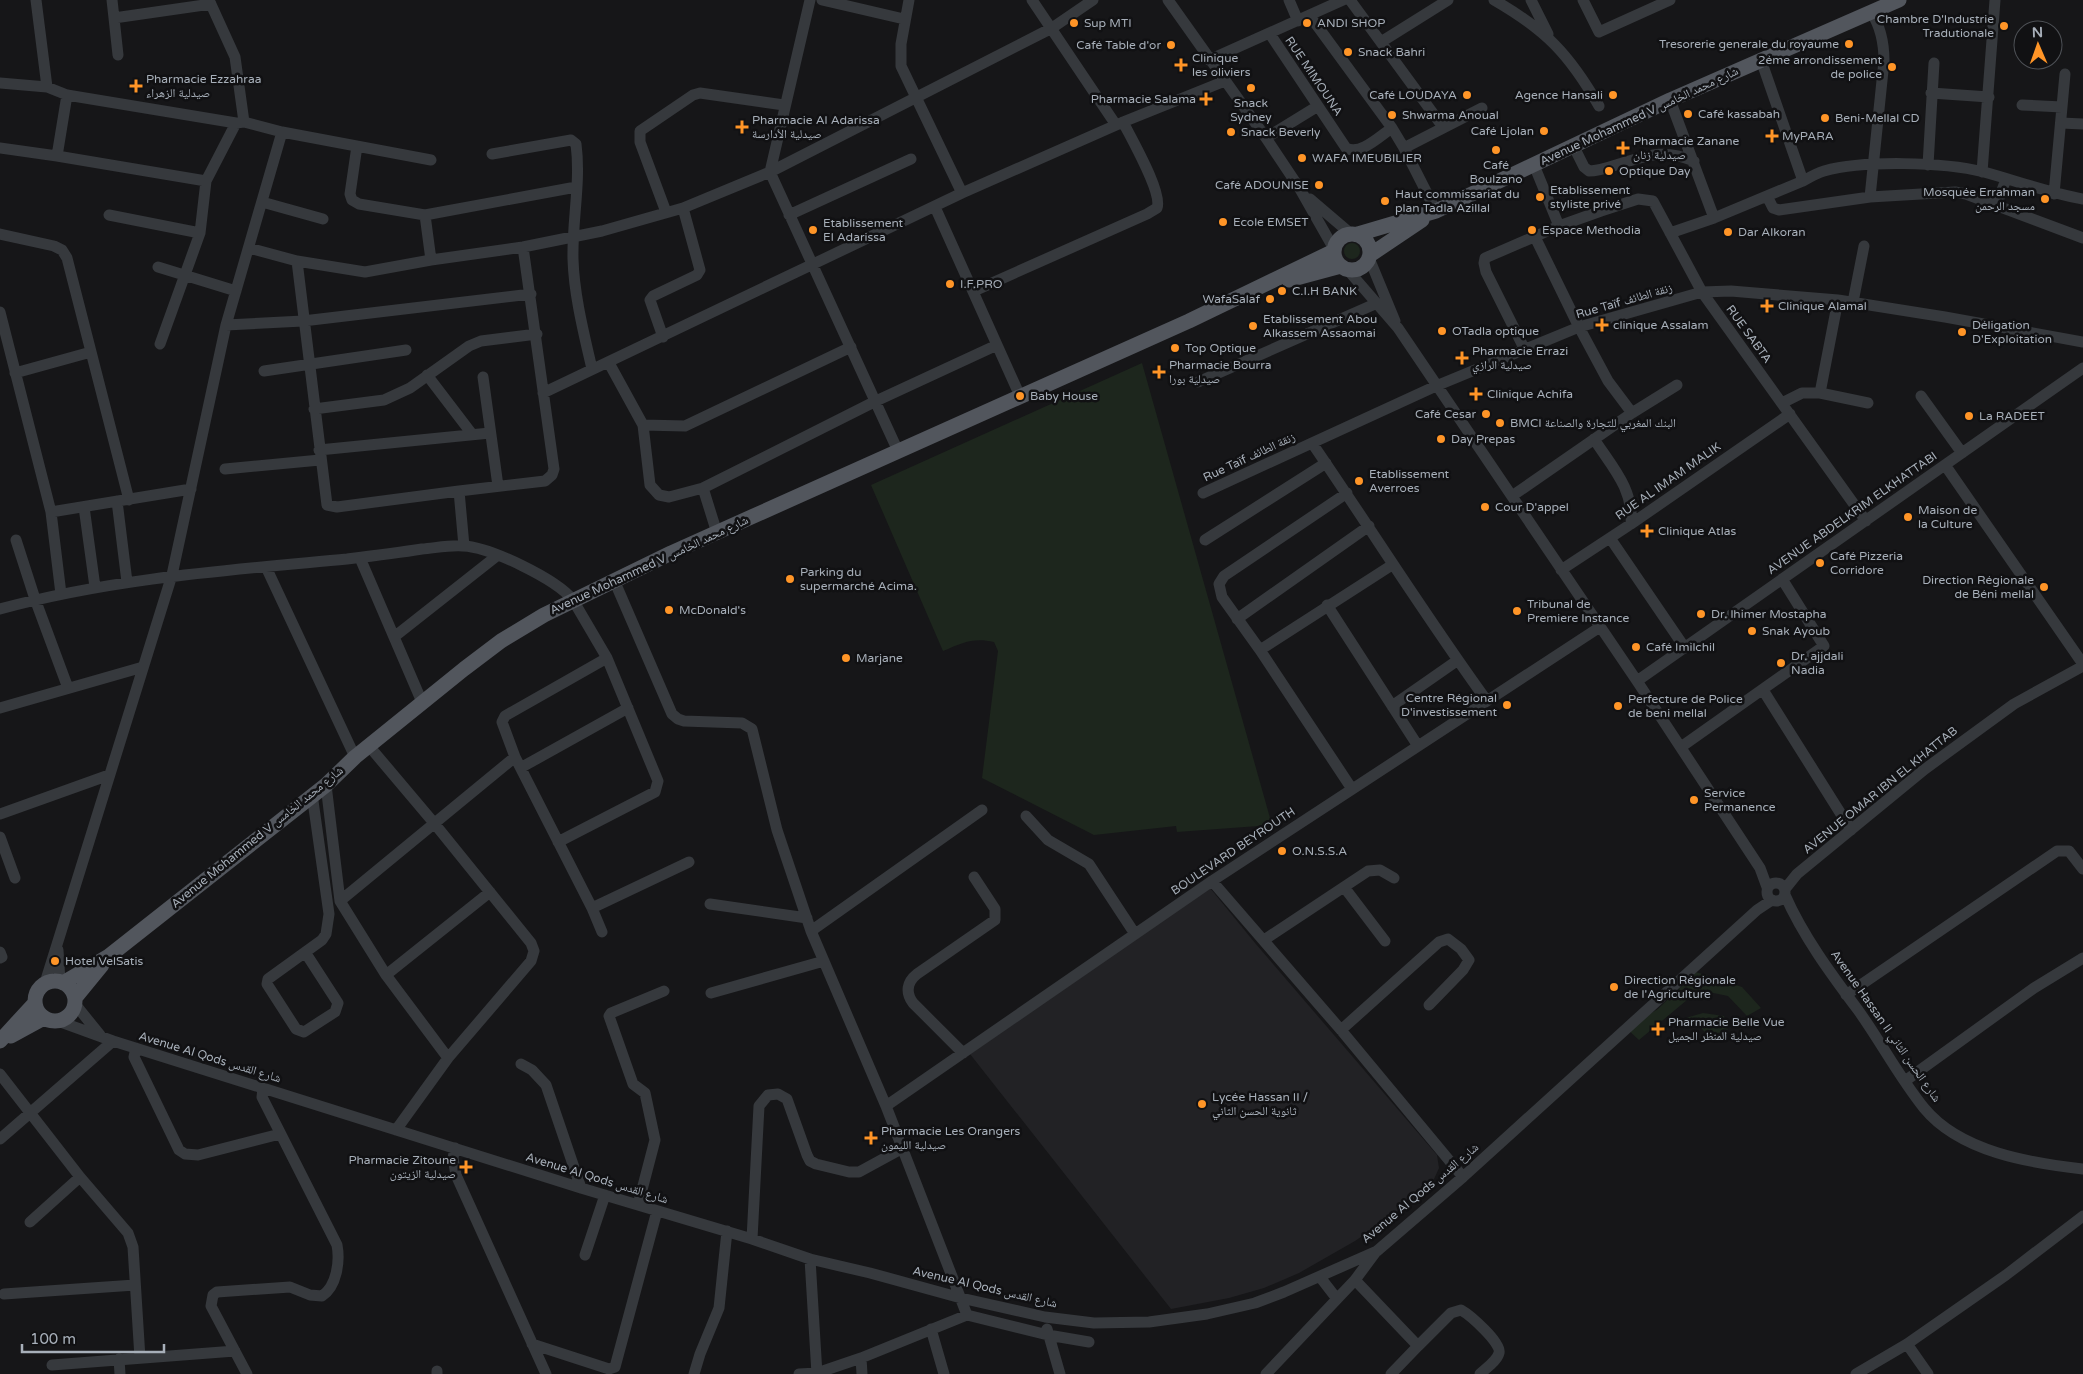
<svg xmlns="http://www.w3.org/2000/svg" width="2083" height="1374" viewBox="0 0 2083 1374" font-family="'Varela Round','Noto Naskh Arabic',sans-serif">
<style>
.built{fill:#222225}
.green{fill:#1d261d}
.lines{fill:none;stroke-linecap:round;stroke-linejoin:round}
.minor{stroke:#36393d;stroke-width:11}
.major{stroke:#52565d;stroke-width:15}
.poi-dot{fill:#ff9527;stroke:#111113;stroke-width:2}
.labels{text-anchor:middle;dominant-baseline:central;stroke-width:5;stroke-linejoin:round;paint-order:stroke}
.poi-label{font-size:12px;fill:#a7afb9;stroke:#111113;text-anchor:start}
.street-label{font-size:12px;fill:#a7afb9;stroke:#111113}
</style>
<rect width="100%" height="100%" fill="#161618"/>
<path class="built" d="M 1210,888 L 1255,943 L 1437,1155 L 1439,1168 L 1434,1179 L 1416,1197 L 1390,1217 L 1355,1241 L 1299,1273 L 1264,1288 L 1229,1298 L 1171,1309 L 970,1054 Z"/>
<path class="green" d="M1344 251a8 8 0 1 1 16 0a8 8 0 1 1-16 0Z
M 1142,363 L 1272,825 L 1177,832 L 1176,826 L 1094,835 L 982,778 L 998,651 L 994,642 C 973,637 962,643 943,651 L 871,485 Z
M 1696,972 L 1742,987 L 1761,1008 L 1747,1016 L 1728,996 L 1699,990 L 1639,1040 L 1626,1028 L 1658,1009 Z
M 1703,1013 L 1724,1016 L 1728,1031 L 1707,1035 L 1699,1025 L 1685,1026 L 1688,1023 L 1682,1019 Z"/>
<g class="lines">
<path class="minor" d="M 36,0 L 47,87
M 112,0 L 114,18
M 209,0 L 235,57 L 244,122
M 810,0 L 770,172 L 898,451
M 822,0 L 904,19
M 909,0 L 901,44 L 901,66 L 962,193
M 1032,0 L 1116,125
M 1168,0 L 1266,138 L 1300,189 L 1334,249
M 1289,0 L 1298,21
M 1350,0 L 1443,127
M 1494,0 C 1546,30 1569,54 1599,106
M 1531,0 L 1548,34
M 1583,0 L 1599,32 L 1670,0
M 1310,16 L 1392,128 L 1404,148 L 1436,211
M 1270,34 L 1346,148 C 1360,156 1380,136 1392,128
M 1381,42 L 1448,0
M 118,55 L 114,18 L 211,4
M 1209,60 L 1343,0
M 1761,60 L 1803,181 C 1810,177 1817,173 1824,171 C 1864,160 1943,162 1984,172 C 2017,181 2049,193 2083,199
M 0,83 L 47,87 L 67,95 L 236,123 L 244,122 L 282,132 L 431,160
M 1931,93 L 1989,97
M 1670,100 L 1714,218
M 2022,105 L 2062,107
M 2061,123 L 2083,124
M 1266,138 L 1318,106
M 357,146 L 350,194 L 352,200 L 359,204 L 425,215 L 576,187
M 1574,147 L 1584,167 L 1589,171 C 1598,171 1607,168 1616,165 C 1647,156 1662,148 1694,161
M 0,148 L 57,156 L 67,95
M 1404,148 L 1482,108
M 492,154 L 571,140 L 576,144 C 581,182 572,221 573,259 C 574,295 584,334 592,369
M 57,156 L 206,181
M 1534,165 L 1559,226
M 1928,165 L 1934,63
M 1982,172 L 1995,0
M 2054,194 L 2065,74
M 1767,196 L 1773,208 L 1779,210 L 1870,197 L 1955,192 L 1966,194 L 2083,238
M 1870,197 L 1884,61 C 1884,43 1881,27 1871,12
M 1310,199 L 1351,234
M 262,202 L 323,219
M 1997,204 L 2006,179
M 935,207 L 1020,396
M 666,212 L 640,142 L 640,131 L 693,95 L 700,93 L 784,105
M 109,215 L 200,233
M 425,215 L 431,260
M 789,215 L 911,159
M 1670,233 L 1714,218 L 1803,181
M 0,234 L 54,246 L 62,250 L 67,258 L 129,500
M 1535,237 L 1579,327 L 1608,381 L 1632,413
M 249,248 L 297,261 L 365,272 L 431,260 L 523,247 L 602,231 L 683,208 L 770,172 L 1052,28 L 1093,0
M 1369,258 L 1395,321
M 297,261 L 327,505 L 337,507 L 459,491
M 158,267 L 236,291
M 1347,269 L 1398,328 L 1637,681 L 1760,868 L 1767,887
M 974,291 L 1147,214 L 1157,208 C 1163,193 1131,138 1123,122
M 1853,302 L 1864,246
M 0,312 L 51,512 L 61,594
M 226,325 L 303,321 L 531,294
M 663,337 L 650,300 L 653,296 L 697,275 L 700,270 L 683,208
M 160,344 L 200,233 L 206,181 L 236,123
M 1525,350 L 1486,272 L 1484,263 L 1485,258 L 1559,226 L 1601,211 L 1638,199 L 1653,201 L 1702,292 L 1866,521
M 609,363 L 643,425 L 685,426 L 851,347
M 264,371 L 406,350
M 15,373 L 91,352
M 427,375 L 472,434
M 483,377 L 498,486
M 1198,382 L 1375,304
M 543,393 L 962,193 L 1123,122 L 1225,81
M 1820,393 L 1838,300
M 1921,396 L 1962,453
M 1782,403 L 1802,393 L 1820,393 L 1868,403
M 314,409 L 384,400 L 410,388 L 469,346 L 481,341 L 537,334
M 643,425 L 650,485 L 659,495 L 669,497 L 703,488
M 1594,439 C 1612,467 1634,489 1631,524
M 1312,443 C 1371,529 1426,617 1487,701
M 319,450 L 490,433
M 1945,465 L 2083,664
M 225,469 L 320,460
M 1203,493 L 1436,386 L 1579,327 L 1702,292 L 1731,291 L 1838,300 L 1945,317 L 2083,342
M 1347,493 L 1224,576 L 1219,584 L 1222,597 L 1260,650 L 1352,789
M 1512,496 L 1632,413 L 1677,385
M 117,501 L 127,582
M 84,507 L 95,587
M 51,512 L 191,489
M 717,533 L 703,488 L 876,401 L 997,345
M 1610,538 L 1685,648
M 16,540 L 35,599 L 68,688
M 1205,540 L 1326,463
M 464,546 L 459,491 L 545,481 L 552,475 L 554,469 L 523,247
M 360,558 L 422,702
M 266,567 L 355,757
M 1561,570 L 1631,524 L 1790,414
M 614,580 L 672,714 L 678,719 L 684,721 L 742,723 L 752,729 L 777,830 L 811,931 L 886,1106 L 967,1315 L 861,1358 L 817,1373 L 799,1374
M 1327,605 L 1418,746
M 0,609 C 113,578 230,570 347,559 C 372,556 397,553 422,549 C 435,548 449,545 463,546 C 490,547 556,579 573,600 L 607,658 L 658,781 L 655,792 L 558,842
M 1237,619 L 1369,526
M 394,637 L 498,555
M 1260,650 L 1392,565
M 1637,681 L 2083,368
M 1763,690 L 1851,830
M 1392,706 L 1458,660
M 0,708 L 143,667
M 369,746 L 434,823 L 531,943 L 534,951 L 531,961 L 448,1058 L 396,1130
M 1681,747 L 1824,646 L 1782,579
M 522,767 L 628,708
M 326,785 L 340,901 L 386,975 L 448,1058
M 0,814 L 109,775
M 1026,816 L 1048,840 L 1089,864 L 1135,934
M 0,837 L 15,878
M 1212,881 L 1341,1030 L 1463,1177
M1767 892a9 9 0 1 1 18 0a9 9 0 1 1-18 0Z
M 1344,887 L 1385,941
M 1785,889 L 1797,874 L 1925,769 L 2014,704 L 2083,666
M 1785,895 C 1803,936 1831,974 1858,1010 C 1881,1042 1899,1077 1924,1108 C 1960,1152 2030,1163 2083,1169
M 340,901 L 515,757
M 710,904 L 807,918
M 592,908 L 689,862
M 811,931 L 982,810
M 602,932 L 592,908 L 515,757 L 502,722 L 505,716 L 607,658
M 1264,940 L 1368,871 L 1380,870 L 1394,878
M 58,950 L 60,981
M 0,952 L 2,957 L 0,958
M 305,952 L 338,1003 L 335,1012 L 304,1032 L 296,1029 L 267,984 L 268,979 L 322,940 L 326,934 L 329,914 L 312,794
M 386,975 L 490,892
M 45,983 L 172,575 L 226,325 L 282,132
M 711,993 L 824,961
M 1846,995 L 2057,851 L 2069,851 L 2083,869
M 75,1004 L 100,1035
M 58,1021 L 113,1041 L 581,1188 L 752,1239 L 810,1259 L 870,1273 L 961,1298 L 1045,1317 L 1094,1323 L 1149,1322 L 1207,1314 L 1255,1303 L 1284,1292 L 1377,1251 L 1463,1177 L 1757,910 L 1772,900
M 1341,1030 L 1439,942 L 1448,939 L 1461,949 L 1469,960 L 1463,970 L 1429,1005
M 136,1048 L 134,1057 L 179,1150 L 185,1154 L 198,1155 L 280,1134
M 963,1053 L 913,1003 C 905,992 907,982 917,974 L 995,920 L 995,909 L 974,877
M 521,1064 L 532,1070 L 546,1085 L 581,1188
M 0,1074 L 80,1177 L 128,1233 L 133,1247 L 140,1358
M 1905,1081 L 2034,988 L 2083,958
M 886,1106 L 1212,881 L 1600,627
M 0,1139 L 113,1041
M 455,1148 L 453,1158 L 456,1175 L 546,1374
M 638,1205 L 655,1140 L 645,1093 L 633,1084 L 609,1016 L 611,1013 L 664,991
M 30,1222 L 80,1177
M 752,1239 L 759,1106 L 768,1095 L 778,1094 L 787,1099 L 807,1155 L 810,1161 L 816,1164 L 849,1172 L 859,1172 L 903,1148
M 585,1255 L 605,1195
M 810,1259 L 817,1374
M 1320,1277 L 1337,1299
M 1355,1280 L 1418,1346 L 1391,1374
M 4,1294 L 135,1285
M 967,1315 L 1048,1335 L 1089,1342
M 931,1329 L 944,1374
M 1047,1329 L 1060,1374
M 532,1344 L 609,1369 L 615,1367 L 657,1211
M 1907,1344 L 1928,1374
M 1418,1346 L 1451,1313 L 1461,1310 C 1470,1315 1502,1343 1499,1353 C 1497,1361 1486,1368 1480,1374
M 861,1358 L 862,1374
M 119,1359 L 120,1374
M 52,1365 L 235,1351
M 247,1374 L 211,1306 L 213,1295 L 217,1292 L 290,1287 L 310,1295 L 322,1296 C 337,1286 340,1261 337,1245 L 262,1097 L 263,1088
M 437,1374 L 437,1371
M 694,1374 L 700,1354 L 719,1308 L 727,1231
M 1266,1374 L 1355,1280 L 1375,1253
M 1856,1374 L 1907,1344 L 2006,1275 L 2083,1216"/>
<path class="major" d="M1334 252a18 18 0 1 1 36 0a18 18 0 1 1-36 0Z
M 1358,234 L 1436,211 L 1670,100 L 1899,0
M 1370,255 L 1422,220
M 1289,280 L 1341,266
M35 1001a20 20 0 1 1 40 0a20 20 0 1 1-40 0Z
M 63,983 L 109,956 L 326,785 L 355,757 L 464,669 L 501,641 L 544,615 L 671,553 L 1189,321 L 1334,251
M 75,998 L 102,965
M 11,1036 L 44,1018
M 0,1041 L 34,1004"/>
</g>
<g class="poi-dot">
<circle cx="1074" cy="23" r="5"/>
<circle cx="1307" cy="23" r="5"/>
<circle cx="2004" cy="26" r="5"/>
<circle cx="1849" cy="44" r="5"/>
<circle cx="1171" cy="45" r="5"/>
<circle cx="1348" cy="52" r="5"/>
<path d="M1178.5 57.5h5v5h5v5h-5v5h-5v-5h-5v-5h5z"/>
<circle cx="1892" cy="67" r="5"/>
<path d="M133.5 78.5h5v5h5v5h-5v5h-5v-5h-5v-5h5z"/>
<circle cx="1251" cy="88" r="5"/>
<circle cx="1467" cy="95" r="5"/>
<circle cx="1613" cy="95" r="5"/>
<path d="M1203.5 91.5h5v5h5v5h-5v5h-5v-5h-5v-5h5z"/>
<circle cx="1688" cy="114" r="5"/>
<circle cx="1392" cy="115" r="5"/>
<circle cx="1825" cy="118" r="5"/>
<path d="M739.5 119.5h5v5h5v5h-5v5h-5v-5h-5v-5h5z"/>
<circle cx="1544" cy="131" r="5"/>
<circle cx="1231" cy="132" r="5"/>
<path d="M1769.5 128.5h5v5h5v5h-5v5h-5v-5h-5v-5h5z"/>
<path d="M1620.5 140.5h5v5h5v5h-5v5h-5v-5h-5v-5h5z"/>
<circle cx="1496" cy="150" r="5"/>
<circle cx="1302" cy="158" r="5"/>
<circle cx="1609" cy="171" r="5"/>
<circle cx="1319" cy="185" r="5"/>
<circle cx="1540" cy="197" r="5"/>
<circle cx="2045" cy="199" r="5"/>
<circle cx="1385" cy="201" r="5"/>
<circle cx="1223" cy="222" r="5"/>
<circle cx="813" cy="230" r="5"/>
<circle cx="1532" cy="230" r="5"/>
<circle cx="1728" cy="232" r="5"/>
<circle cx="950" cy="284" r="5"/>
<circle cx="1282" cy="291" r="5"/>
<circle cx="1270" cy="299" r="5"/>
<path d="M1764.5 298.5h5v5h5v5h-5v5h-5v-5h-5v-5h5z"/>
<path d="M1599.5 317.5h5v5h5v5h-5v5h-5v-5h-5v-5h5z"/>
<circle cx="1253" cy="326" r="5"/>
<circle cx="1442" cy="331" r="5"/>
<circle cx="1962" cy="332" r="5"/>
<circle cx="1175" cy="348" r="5"/>
<path d="M1459.5 350.5h5v5h5v5h-5v5h-5v-5h-5v-5h5z"/>
<path d="M1156.5 364.5h5v5h5v5h-5v5h-5v-5h-5v-5h5z"/>
<path d="M1473.5 386.5h5v5h5v5h-5v5h-5v-5h-5v-5h5z"/>
<circle cx="1020" cy="396" r="5"/>
<circle cx="1486" cy="414" r="5"/>
<circle cx="1969" cy="416" r="5"/>
<circle cx="1500" cy="423" r="5"/>
<circle cx="1441" cy="439" r="5"/>
<circle cx="1359" cy="481" r="5"/>
<circle cx="1485" cy="507" r="5"/>
<circle cx="1908" cy="517" r="5"/>
<path d="M1644.5 523.5h5v5h5v5h-5v5h-5v-5h-5v-5h5z"/>
<circle cx="1820" cy="563" r="5"/>
<circle cx="790" cy="579" r="5"/>
<circle cx="2044" cy="587" r="5"/>
<circle cx="669" cy="610" r="5"/>
<circle cx="1517" cy="611" r="5"/>
<circle cx="1701" cy="614" r="5"/>
<circle cx="1752" cy="631" r="5"/>
<circle cx="1636" cy="647" r="5"/>
<circle cx="846" cy="658" r="5"/>
<circle cx="1781" cy="663" r="5"/>
<circle cx="1507" cy="705" r="5"/>
<circle cx="1618" cy="706" r="5"/>
<circle cx="1694" cy="800" r="5"/>
<circle cx="1282" cy="851" r="5"/>
<circle cx="55" cy="961" r="5"/>
<circle cx="1614" cy="987" r="5"/>
<path d="M1655.5 1021.5h5v5h5v5h-5v5h-5v-5h-5v-5h5z"/>
<circle cx="1202" cy="1104" r="5"/>
<path d="M868.5 1130.5h5v5h5v5h-5v5h-5v-5h-5v-5h5z"/>
<path d="M463.5 1159.5h5v5h5v5h-5v5h-5v-5h-5v-5h5z"/>
</g>
<g class="labels">
<g class="poi-label">
<text x="1994" y="19" text-anchor="end">Chambre D'Industrie<tspan x="1994" dy="14">Tradutionale</tspan></text>
<text x="1084" y="23">Sup MTI</text>
<text x="1317" y="23">ANDI SHOP</text>
<text x="1839" y="44" text-anchor="end">Tresorerie generale du royaume</text>
<text x="1161" y="45" text-anchor="end">Café Table d'or</text>
<text x="1358" y="52">Snack Bahri</text>
<text x="1192" y="58">Clinique<tspan x="1192" dy="14">les oliviers</tspan></text>
<text x="1882" y="60" text-anchor="end">2éme arrondissement<tspan x="1882" dy="14">de police</tspan></text>
<text x="146" y="79">Pharmacie Ezzahraa<tspan x="146" dy="14">صيدلية الزهراء</tspan></text>
<text x="1457" y="95" text-anchor="end">Café LOUDAYA</text>
<text x="1603" y="95" text-anchor="end">Agence Hansali</text>
<text x="1196" y="99" text-anchor="end">Pharmacie Salama</text>
<text x="1251" y="103" text-anchor="middle">Snack<tspan x="1251" dy="14">Sydney</tspan></text>
<text x="1698" y="114">Café kassabah</text>
<text x="1402" y="115">Shwarma Anoual</text>
<text x="1835" y="118">Beni-Mellal CD</text>
<text x="752" y="120">Pharmacie Al Adarissa<tspan x="752" dy="14">صيدلية الأدارسة</tspan></text>
<text x="1534" y="131" text-anchor="end">Café Ljolan</text>
<text x="1241" y="132">Snack Beverly</text>
<text x="1782" y="136">MyPARA</text>
<text x="1633" y="141">Pharmacie Zanane<tspan x="1633" dy="14">صيدلية زنان</tspan></text>
<text x="1312" y="158">WAFA IMEUBILIER</text>
<text x="1496" y="165" text-anchor="middle">Café<tspan x="1496" dy="14">Boulzano</tspan></text>
<text x="1619" y="171">Optique Day</text>
<text x="1309" y="185" text-anchor="end">Café ADOUNISE</text>
<text x="1550" y="190">Etablissement<tspan x="1550" dy="14">styliste privé</tspan></text>
<text x="2035" y="192" text-anchor="end">Mosquée Errahman<tspan x="2035" dy="14">مسجد الرحمن</tspan></text>
<text x="1395" y="194">Haut commissariat du<tspan x="1395" dy="14">plan Tadla Azillal</tspan></text>
<text x="1233" y="222">Ecole EMSET</text>
<text x="823" y="223">Etablissement<tspan x="823" dy="14">El Adarissa</tspan></text>
<text x="1542" y="230">Espace Methodia</text>
<text x="1738" y="232">Dar Alkoran</text>
<text x="960" y="284">I.F.PRO</text>
<text x="1292" y="291">C.I.H BANK</text>
<text x="1260" y="299" text-anchor="end">WafaSalaf</text>
<text x="1778" y="306">Clinique Alamal</text>
<text x="1263" y="319">Etablissement Abou<tspan x="1263" dy="14">Alkassem Assaomai</tspan></text>
<text x="1613" y="325">clinique Assalam</text>
<text x="1972" y="325">Déligation<tspan x="1972" dy="14">D'Exploitation</tspan></text>
<text x="1452" y="331">OTadla optique</text>
<text x="1185" y="348">Top Optique</text>
<text x="1472" y="351">Pharmacie Errazi<tspan x="1472" dy="14">صيدلية الرازي</tspan></text>
<text x="1169" y="365">Pharmacie Bourra<tspan x="1169" dy="14">صيدلية بورا</tspan></text>
<text x="1487" y="394">Clinique Achifa</text>
<text x="1030" y="396">Baby House</text>
<text x="1476" y="414" text-anchor="end">Café Cesar</text>
<text x="1979" y="416">La RADEET</text>
<text x="1510" y="423">BMCI البنك المغربي للتجارة والصناعة</text>
<text x="1451" y="439">Day Prepas</text>
<text x="1369" y="474">Etablissement<tspan x="1369" dy="14">Averroes</tspan></text>
<text x="1495" y="507">Cour D'appel</text>
<text x="1918" y="510">Maison de<tspan x="1918" dy="14">la Culture</tspan></text>
<text x="1658" y="531">Clinique Atlas</text>
<text x="1830" y="556">Café Pizzeria<tspan x="1830" dy="14">Corridore</tspan></text>
<text x="800" y="572">Parking du<tspan x="800" dy="14">supermarché Acima.</tspan></text>
<text x="2034" y="580" text-anchor="end">Direction Régionale<tspan x="2034" dy="14">de Béni mellal</tspan></text>
<text x="1527" y="604">Tribunal de<tspan x="1527" dy="14">Premiere Instance</tspan></text>
<text x="679" y="610">McDonald's</text>
<text x="1711" y="614">Dr. lhimer Mostapha</text>
<text x="1762" y="631">Snak Ayoub</text>
<text x="1646" y="647">Café Imilchil</text>
<text x="1791" y="656">Dr. ajjdali<tspan x="1791" dy="14">Nadia</tspan></text>
<text x="856" y="658">Marjane</text>
<text x="1497" y="698" text-anchor="end">Centre Régional<tspan x="1497" dy="14">D'investissement</tspan></text>
<text x="1628" y="699">Perfecture de Police<tspan x="1628" dy="14">de beni mellal</tspan></text>
<text x="1704" y="793">Service<tspan x="1704" dy="14">Permanence</tspan></text>
<text x="1292" y="851">O.N.S.S.A</text>
<text x="65" y="961">Hotel VelSatis</text>
<text x="1624" y="980">Direction Régionale<tspan x="1624" dy="14">de l'Agriculture</tspan></text>
<text x="1668" y="1022">Pharmacie Belle Vue<tspan x="1668" dy="14">صيدلية المنظر الجميل</tspan></text>
<text x="1212" y="1097">Lycée Hassan II /<tspan x="1212" dy="14">ثانوية الحسن الثاني</tspan></text>
<text x="881" y="1131">Pharmacie Les Orangers<tspan x="881" dy="14">صيدلية الليمون</tspan></text>
<text x="456" y="1160" text-anchor="end">Pharmacie Zitoune<tspan x="456" dy="14">صيدلية الزيتون</tspan></text>
</g>
<g class="street-label">
<text transform="translate(1314 76) rotate(56)">RUE MIMOUNA</text>
<text transform="translate(1639 116) rotate(-25)">Avenue Mohammed V شارع محمد الخامس</text>
<text transform="translate(1624 301) rotate(-16)">Rue Taïf زنقة الطائف</text>
<text transform="translate(1749 334) rotate(54)">RUE SABTA</text>
<text transform="translate(1249 457) rotate(-25)">Rue Taïf زنقة الطائف</text>
<text transform="translate(1668 481) rotate(-35)">RUE AL IMAM MALIK</text>
<text transform="translate(1852 513) rotate(-35)">AVENUE ABDELKRIM ELKHATTABI</text>
<text transform="translate(649 565) rotate(-25)">Avenue Mohammed V شارع محمد الخامس</text>
<text transform="translate(1880 790) rotate(-39)">AVENUE OMAR IBN EL KHATTAB</text>
<text transform="translate(257 837) rotate(-39)">Avenue Mohammed V شارع محمد الخامس</text>
<text transform="translate(1233 851) rotate(-34)">BOULEVARD BEYROUTH</text>
<text transform="translate(1886 1026) rotate(55)">Avenue Hassan II شارع الحسن الثاني</text>
<text transform="translate(210 1057) rotate(17)">Avenue Al Qods شارع القدس</text>
<text transform="translate(597 1178) rotate(17)">Avenue Al Qods شارع القدس</text>
<text transform="translate(1420 1193) rotate(-40)">Avenue Al Qods شارع القدس</text>
<text transform="translate(985 1287) rotate(13)">Avenue Al Qods شارع القدس</text>
</g>
</g>
<g transform="translate(2038 45) rotate(358)"><circle r="24" fill="#111113" stroke="#4d5055"/>
<path d="M0-4L9 19L0 12L-9 19Z" fill="#ff9527"/>
<text y="-8" font-size="14" font-weight="bold" text-anchor="middle" fill="#a7afb9">N</text>
</g>
<path d="M22 1344v8h142v-8" fill="none" stroke="#a7afb9" stroke-width="2.5"/>
<text x="30" y="1344" font-size="15" fill="#a7afb9" stroke="#111113" stroke-width="4" paint-order="stroke">100 m</text>
</svg>
